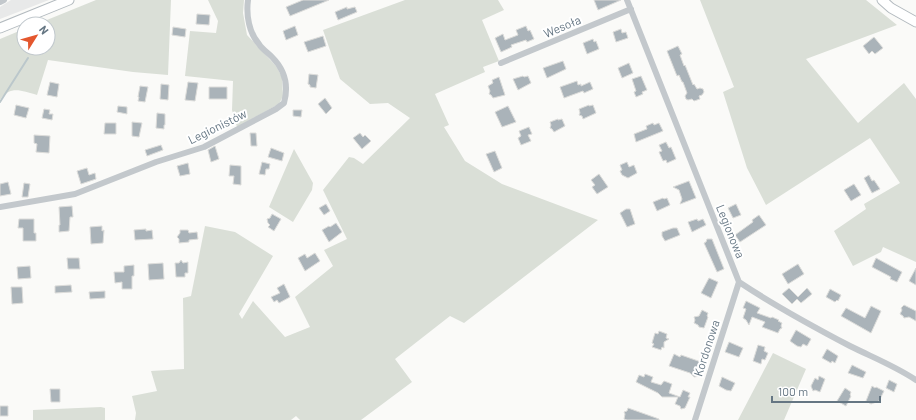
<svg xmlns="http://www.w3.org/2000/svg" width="916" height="420" viewBox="0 0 916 420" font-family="Barlow,sans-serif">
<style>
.built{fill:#e8e9e9}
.green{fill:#dadfd7}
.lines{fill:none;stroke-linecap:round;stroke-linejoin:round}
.stream{stroke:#bbc7cb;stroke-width:2}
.building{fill:#aab3b9;stroke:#dcdcda}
.secondary-casing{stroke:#b3babf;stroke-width:11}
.minor{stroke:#c3c8cc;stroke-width:6}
.secondary{stroke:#fff;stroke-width:9}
.labels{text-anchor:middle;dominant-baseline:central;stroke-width:4;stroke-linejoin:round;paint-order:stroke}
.street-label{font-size:12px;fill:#657683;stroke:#fff}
</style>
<rect width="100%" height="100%" fill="#fafaf8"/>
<path class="built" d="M 11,0 L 49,0 L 0,19 L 0,7 Z"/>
<path class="green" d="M 96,0 L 171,0 L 168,75 L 133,72 L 48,60 L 37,95 C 21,91 11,85 0,100 L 0,39 L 24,29 L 24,48 L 48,48 L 48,24 L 37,24 Z
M 208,0 L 244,0 L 243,13 L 247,35 L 276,66 L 282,77 L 283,96 L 279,104 L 237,127 L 232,110 L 233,81 L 185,76 L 190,31 L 216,33 L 218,21 Z
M 405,0 L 498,0 L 504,10 L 482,20 L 499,61 L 483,67 L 485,72 L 435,94 L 449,125 L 444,127 L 465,161 L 502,184 L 598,220 L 464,323 L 450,316 L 395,359 L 412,382 L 361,420 L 300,420 L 296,416 L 291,420 L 135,420 L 136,413 L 132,396 L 157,391 L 151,371 L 184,369 L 183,298 L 191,296 L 205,226 L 235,232 L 273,256 L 239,314 L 242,319 L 253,301 L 285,337 L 310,327 L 295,297 L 333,266 L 324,250 L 347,239 L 323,190 L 349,157 L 354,158 L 363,164 L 410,118 L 388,103 L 370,104 L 340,79 L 323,30 Z
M 700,0 L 866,0 L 897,25 L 806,59 L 858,123 L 904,83 L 916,99 L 916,262 L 883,247 L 881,252 L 853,266 L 834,231 L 866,209 L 864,204 L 900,183 L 870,138 L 766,205 L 747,168 L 723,92 L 734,87 Z
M 294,149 L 313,183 L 312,190 L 293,222 L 269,207 Z
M 773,353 L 806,369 L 784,420 L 738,420 Z
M 101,407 L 105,408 L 105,420 L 33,420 L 33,410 Z"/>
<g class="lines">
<path class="stream" d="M 0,102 L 28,58"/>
</g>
<path class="building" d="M 303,0 L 329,0 L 290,16 L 286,7 Z
M 594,0 L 621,0 L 598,10 Z
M 347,7 L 347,9 L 355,7 L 357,12 L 338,20 L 335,12 Z
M 197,14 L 210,15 L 209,25 L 196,24 Z
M 295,26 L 298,35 L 286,40 L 283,31 Z
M 526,26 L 528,31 L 530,30 L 534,39 L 527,42 L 526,40 L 511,45 L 512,47 L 501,52 L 495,38 L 503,34 L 505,40 L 518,35 L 516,30 Z
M 173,27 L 186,29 L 185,37 L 172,35 Z
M 621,29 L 622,33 L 626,32 L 628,38 L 616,42 L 613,32 Z
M 323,36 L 326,46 L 308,52 L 304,42 Z
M 874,37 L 883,48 L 875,54 L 872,51 L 869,54 L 863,46 Z
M 593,39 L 594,42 L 596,41 L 599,49 L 587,54 L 583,43 Z
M 678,46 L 682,54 L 680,55 L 684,66 L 685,65 L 693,85 L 694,84 L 697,89 L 700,88 L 703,89 L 704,92 L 702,95 L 699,96 L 700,99 L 694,101 L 692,99 L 688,100 L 686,99 L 685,96 L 687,93 L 683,82 L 682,82 L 679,75 L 677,76 L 667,51 Z
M 563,61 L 566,69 L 547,78 L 543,68 Z
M 629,63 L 633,73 L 622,78 L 618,68 Z
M 309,74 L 318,75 L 316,88 L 310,87 L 310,85 L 308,84 Z
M 523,76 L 524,77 L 528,76 L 531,83 L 518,90 L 513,79 Z
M 641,76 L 647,90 L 642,92 L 643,94 L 636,97 L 634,92 L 636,91 L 632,79 Z
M 499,77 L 505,95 L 493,98 L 491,95 L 489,94 L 490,91 L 488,86 L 493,83 L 492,80 Z
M 577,81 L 578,85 L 581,84 L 581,86 L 590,82 L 593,89 L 584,93 L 583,91 L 564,98 L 560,87 Z
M 50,82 L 59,84 L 57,97 L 47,95 Z
M 188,82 L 198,83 L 195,101 L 185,100 Z
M 161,84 L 169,85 L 168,100 L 160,99 Z
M 140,86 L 148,87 L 145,102 L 138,101 L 139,97 L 138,97 Z
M 209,87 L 227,87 L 227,99 L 209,99 Z
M 325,98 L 332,108 L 326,114 L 318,104 Z
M 16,105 L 29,108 L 26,118 L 14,115 Z
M 589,105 L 589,106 L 593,105 L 596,113 L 583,119 L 582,116 L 579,115 L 580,113 L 579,109 Z
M 118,106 L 127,107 L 127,114 L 117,112 Z
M 508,106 L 516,122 L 502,127 L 495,112 Z
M 44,109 L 50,110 L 49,114 L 53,114 L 52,120 L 42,118 Z
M 293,110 L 302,110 L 301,117 L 293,116 Z
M 157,113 L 165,114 L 165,125 L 164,125 L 164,129 L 156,128 Z
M 558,119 L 558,120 L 562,119 L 565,126 L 554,132 L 552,129 L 550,128 L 551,125 L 550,122 Z
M 132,122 L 142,123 L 139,137 L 132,136 Z
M 105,123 L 116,123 L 116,134 L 104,134 Z
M 653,123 L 654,125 L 659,123 L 663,131 L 636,142 L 634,134 L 647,129 L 646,126 Z
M 529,127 L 532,134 L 528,135 L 531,141 L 521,145 L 518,138 L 521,136 L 519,131 Z
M 250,133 L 256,133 L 257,146 L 251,146 Z
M 360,133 L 363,137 L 365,135 L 371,141 L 362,149 L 353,138 Z
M 34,135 L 50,136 L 49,153 L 36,152 L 37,144 L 34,143 Z
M 666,142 L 669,148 L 671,147 L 676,159 L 667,163 L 666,160 L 663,161 L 659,152 L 662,151 L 659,145 Z
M 161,145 L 163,150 L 147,156 L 145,150 Z
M 215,146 L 219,159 L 211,162 L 208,150 Z
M 271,148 L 284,153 L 282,161 L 268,157 Z
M 495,151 L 502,168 L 494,172 L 486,154 Z
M 262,162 L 270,164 L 269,169 L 266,169 L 265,175 L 259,174 Z
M 627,162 L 629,167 L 634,165 L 637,173 L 628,178 L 622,175 L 620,171 L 622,170 L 620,165 Z
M 188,163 L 190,174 L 180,176 L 177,166 Z
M 230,165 L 241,166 L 241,185 L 233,184 L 234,176 L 229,176 Z
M 87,168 L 89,175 L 95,173 L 96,179 L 81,184 L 77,171 Z
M 599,174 L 608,187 L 597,194 L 592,187 L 595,185 L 591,180 Z
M 869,175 L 872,181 L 874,180 L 880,189 L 872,193 L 864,178 Z
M 689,181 L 696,198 L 680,204 L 682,199 L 679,190 L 673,187 Z
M 8,182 L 11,194 L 0,196 L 0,184 Z
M 24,183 L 30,184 L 28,197 L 22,197 Z
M 854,184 L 861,195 L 851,201 L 844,190 Z
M 663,198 L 664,199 L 667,198 L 670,205 L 657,211 L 653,202 Z
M 326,204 L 330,211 L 324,215 L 319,208 Z
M 736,204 L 741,215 L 733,218 L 728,208 Z
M 72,206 L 73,217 L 70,217 L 69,231 L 59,232 L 59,225 L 60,225 L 59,207 Z
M 626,209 L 630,209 L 635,224 L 627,227 L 620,213 Z
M 272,214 L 281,219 L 274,231 L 268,227 L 270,225 L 268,223 L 267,219 L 270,218 Z
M 759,215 L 766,225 L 740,242 L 735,235 L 753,222 L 752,220 Z
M 19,219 L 34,219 L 34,233 L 36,233 L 36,241 L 23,241 L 23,228 L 18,228 Z
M 697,219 L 698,221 L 703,219 L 706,225 L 692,232 L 688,222 Z
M 336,223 L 342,232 L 329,242 L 322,230 L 329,226 L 330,227 Z
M 102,226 L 102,231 L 104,230 L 103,243 L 91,244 L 90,227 Z
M 673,228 L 677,228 L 680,235 L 665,241 L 662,236 L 662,232 Z
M 146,229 L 146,231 L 152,230 L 153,239 L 135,240 L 134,230 Z
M 180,230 L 188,230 L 189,233 L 197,232 L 198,239 L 189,240 L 189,242 L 179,243 L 179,239 L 177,237 L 180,233 Z
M 707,239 L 712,239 L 724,269 L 717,272 L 704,243 L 706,242 Z
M 315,253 L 320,261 L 305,271 L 298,258 L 305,254 L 307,258 Z
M 67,258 L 79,258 L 80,269 L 68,269 Z
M 876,258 L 902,272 L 897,282 L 890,279 L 891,277 L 872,267 Z
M 181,260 L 183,263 L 188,262 L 188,273 L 185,273 L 185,277 L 176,277 L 175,263 L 179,263 Z
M 163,263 L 164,279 L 149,280 L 148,264 Z
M 798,264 L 804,274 L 788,284 L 782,274 Z
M 134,265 L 134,276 L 132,276 L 132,289 L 122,289 L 122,282 L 115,283 L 114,272 L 124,272 L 124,266 Z
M 30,266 L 31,278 L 18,279 L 17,267 Z
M 916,268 L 916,285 L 909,281 Z
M 709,278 L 718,282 L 711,298 L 701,293 Z
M 284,284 L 290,297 L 279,303 L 277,300 L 274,302 L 271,297 L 280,293 L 277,288 Z
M 71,285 L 72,292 L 55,293 L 55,286 Z
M 11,287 L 22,287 L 23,303 L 12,304 Z
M 789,288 L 798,297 L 807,288 L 812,294 L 801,303 L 797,299 L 792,304 L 782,294 Z
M 830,289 L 841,295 L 838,301 L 837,300 L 835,302 L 826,297 Z
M 105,291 L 105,298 L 90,299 L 89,292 Z
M 746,301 L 760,308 L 757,313 L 771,318 L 772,317 L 779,320 L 778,321 L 782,323 L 781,326 L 782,328 L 780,329 L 778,333 L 762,327 L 765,322 L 752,317 L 749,325 L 746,320 L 743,318 L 746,309 L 743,308 Z
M 904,305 L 916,311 L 916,321 L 909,317 L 904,318 L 903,316 L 900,314 L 902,310 L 901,308 Z
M 871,306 L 881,311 L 871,333 L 841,316 L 846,308 L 865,318 Z
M 702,310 L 708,313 L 707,316 L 708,317 L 704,328 L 699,327 L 698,325 L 694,323 L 695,320 L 694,317 L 699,316 Z
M 796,330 L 811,339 L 807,346 L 803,344 L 801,347 L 797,346 L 790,341 Z
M 659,331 L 667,334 L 666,338 L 669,339 L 664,342 L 664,348 L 662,347 L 661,350 L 652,347 L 654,344 L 652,343 L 655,333 L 658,334 Z
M 729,342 L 743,348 L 739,357 L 725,352 Z
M 758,345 L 765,347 L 764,351 L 768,353 L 765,360 L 762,359 L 761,364 L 753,361 Z
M 827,349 L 838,356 L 835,363 L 832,361 L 831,363 L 822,358 Z
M 674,354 L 680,357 L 681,355 L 704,363 L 700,376 L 694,377 L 690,373 L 669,366 Z
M 852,365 L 866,372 L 863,378 L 848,373 Z
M 645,374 L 653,377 L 651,382 L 661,385 L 664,381 L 672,384 L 669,393 L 680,397 L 683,390 L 690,393 L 688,397 L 690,397 L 685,408 L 681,409 L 680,406 L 675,404 L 678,397 L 662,397 L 658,393 L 636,382 L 639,375 L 644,377 Z
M 819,376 L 825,379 L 820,392 L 815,390 L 813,391 L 811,386 L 815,378 L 818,380 Z
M 722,377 L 735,383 L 731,391 L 726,390 L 719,386 Z
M 889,380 L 897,384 L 894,392 L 886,388 Z
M 872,386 L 875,388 L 876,387 L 884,391 L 879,401 L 871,404 L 866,401 Z
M 845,388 L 851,392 L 850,395 L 851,396 L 846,406 L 837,401 Z
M 50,389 L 60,389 L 60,402 L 51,402 Z
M 0,406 L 8,406 L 8,416 L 0,416 Z
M 628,408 L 659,419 L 659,420 L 627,420 L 624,419 L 625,414 L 624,412 L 627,411 Z"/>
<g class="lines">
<defs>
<path id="secondary" d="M 882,0 L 891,8 L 916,22
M 0,28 L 69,0"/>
</defs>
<use href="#secondary" class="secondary-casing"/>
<path class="minor" d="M 627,0 L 739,282 C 775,306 812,326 850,346 C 872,357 895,366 916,380
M 0,2 L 4,0
M 501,63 L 631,9
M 0,207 L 75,194 L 156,162 L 204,147 L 276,109 L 284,103 C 289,85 285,70 272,57 C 268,53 262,49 259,44 C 249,33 246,15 248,0
M 695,420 L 739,282"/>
<use href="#secondary" class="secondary"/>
</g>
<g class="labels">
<g class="street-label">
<text transform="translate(562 26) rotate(-23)">Wesoła</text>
<text transform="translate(217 126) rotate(-26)">Legionistów</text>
<text transform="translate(731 231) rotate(68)">Legionowa</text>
<text transform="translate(706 348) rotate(-72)">Kordonowa</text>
</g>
</g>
<g transform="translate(36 36) rotate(53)"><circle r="19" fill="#ffffff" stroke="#c1c8cd"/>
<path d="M0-3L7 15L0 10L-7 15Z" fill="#e4572e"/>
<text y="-6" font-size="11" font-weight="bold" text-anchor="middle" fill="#657683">N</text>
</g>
<path d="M772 396v6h108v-6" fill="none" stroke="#657683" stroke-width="2"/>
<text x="778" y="396" font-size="12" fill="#657683" stroke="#ffffff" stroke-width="3" paint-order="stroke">100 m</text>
</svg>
